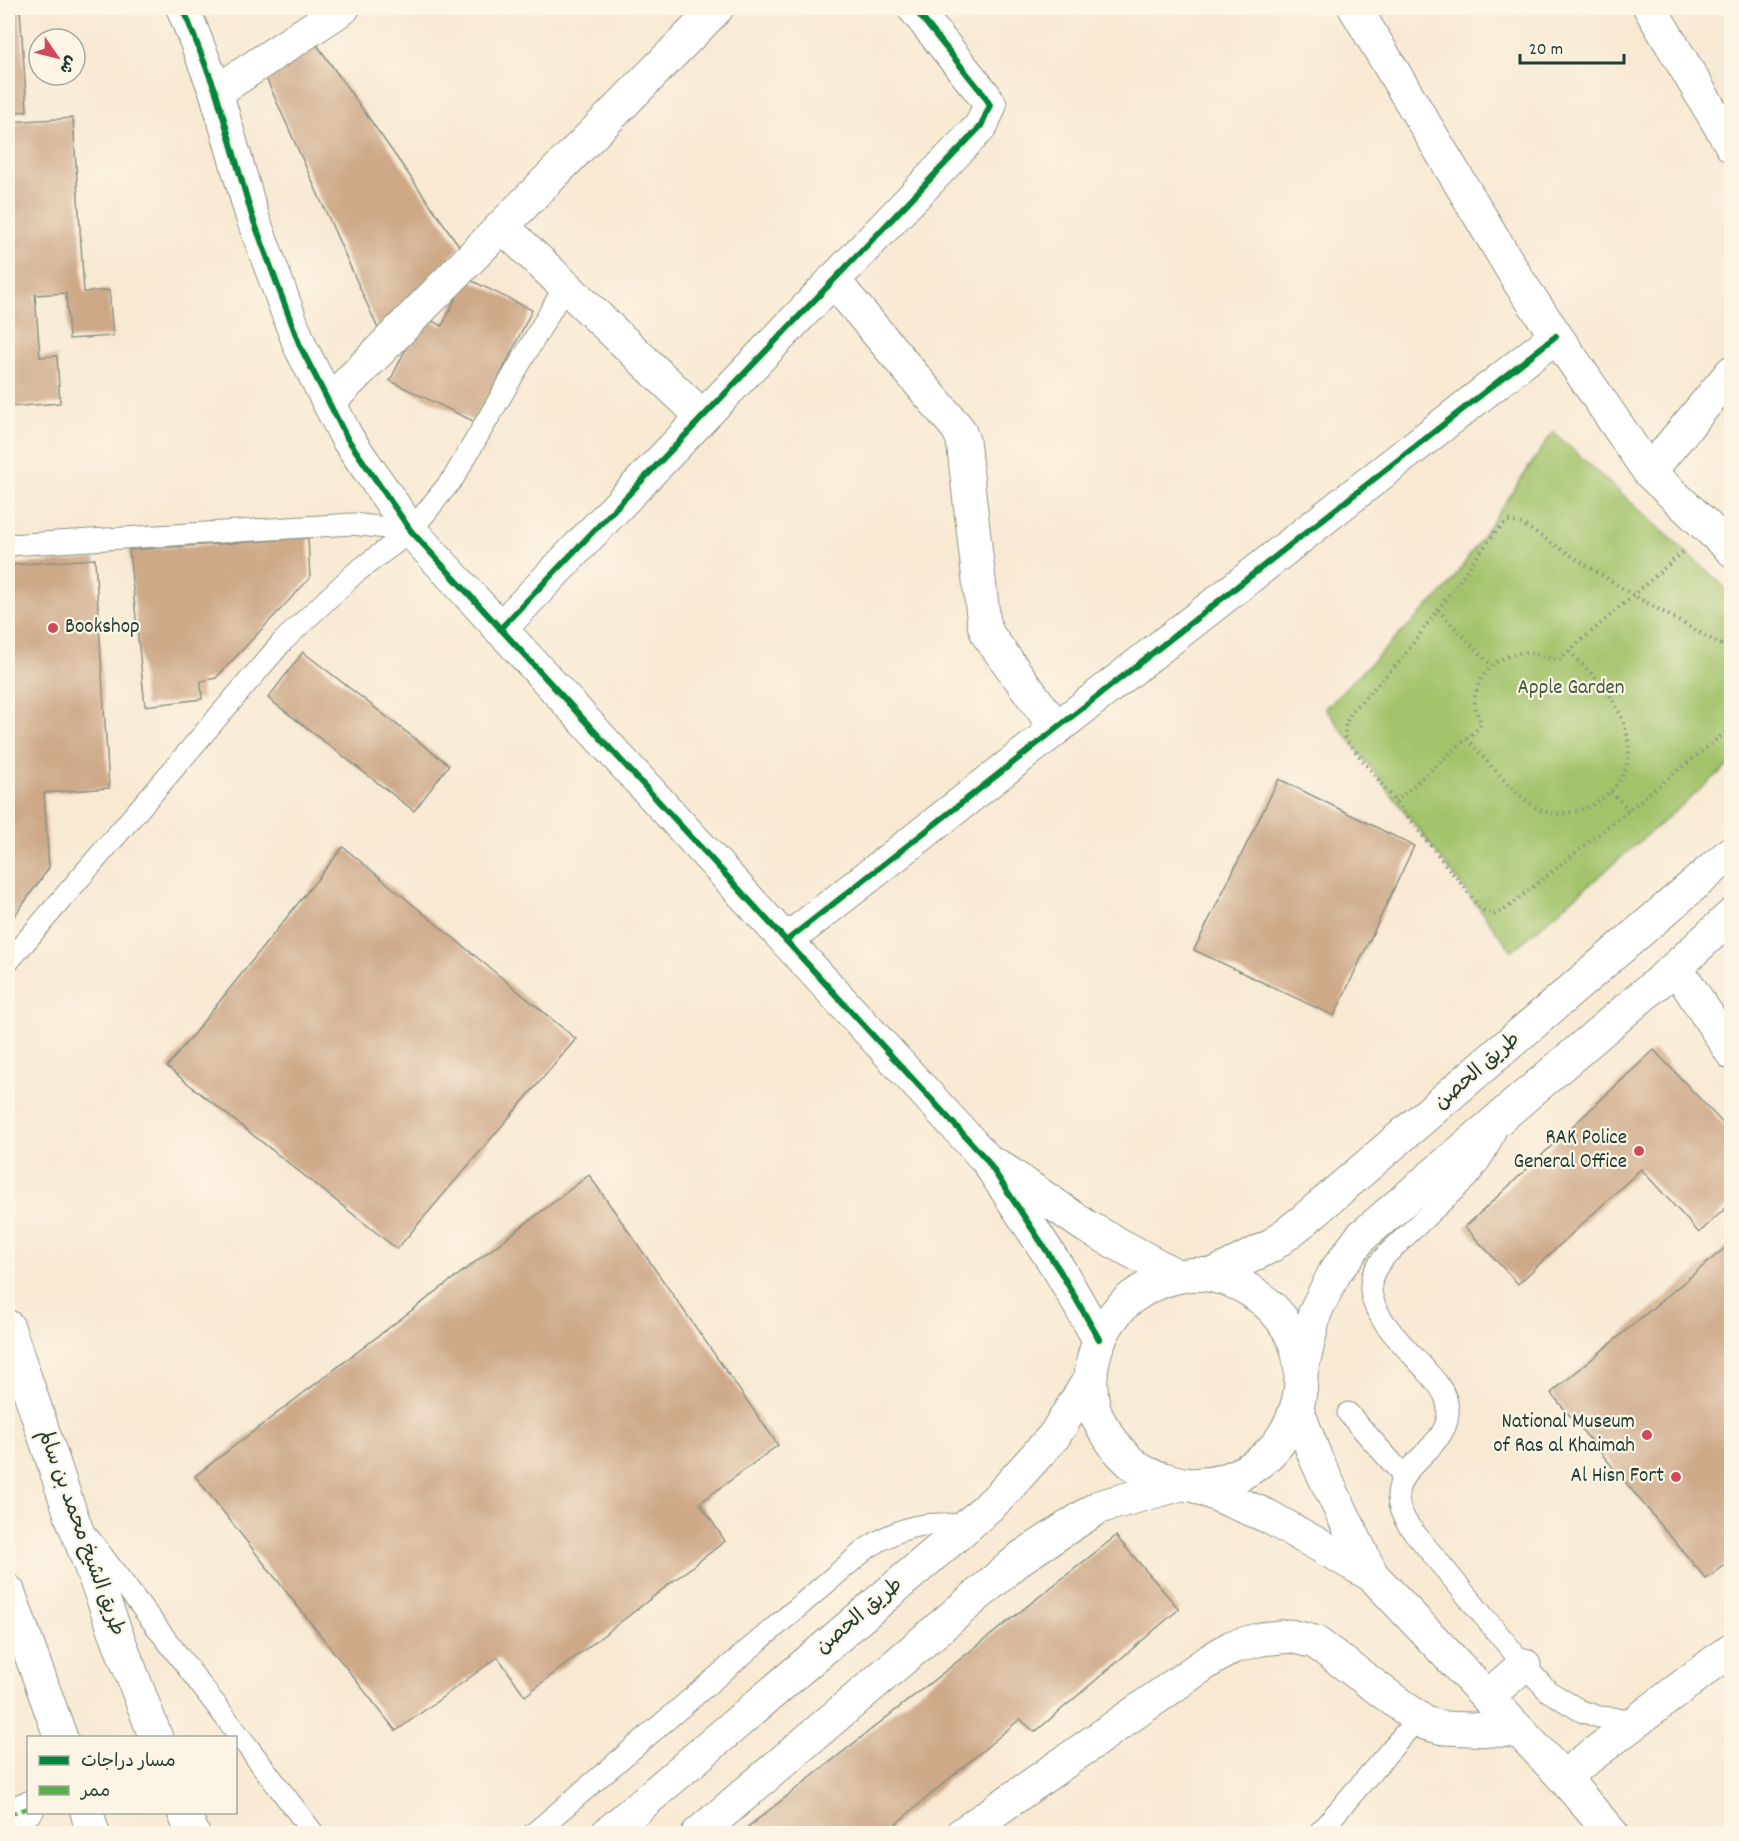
<svg xmlns="http://www.w3.org/2000/svg" width="1739" height="1841" viewBox="0 0 1739 1841" font-family="Dekko,'Playpen Sans Arabic',sans-serif">
<style>
.green{fill:#a2c36b;stroke:#608050;stroke-width:1.5}
.building{fill:#cda988}
.lines{fill:none;stroke-linecap:round;stroke-linejoin:round}
.lane-casing{stroke:#8c9384;stroke-width:23}
.street-casing{stroke:#8c9384;stroke-width:35}
.secondary-casing{stroke:#8c9384;stroke-width:35}
.primary-casing{stroke:#8c9384;stroke-width:35}
.path{stroke:#8c9384;stroke-width:4;stroke-dasharray:1.5 4.5;stroke-linecap:butt}
.lane{stroke:#fff;stroke-width:21}
.street{stroke:#fff;stroke-width:33}
.secondary{stroke:#fff;stroke-width:33}
.primary{stroke:#fff;stroke-width:33}
.quiet{stroke:#55b346;stroke-width:4.5;stroke-dasharray:9 4.5;stroke-linecap:butt}
.cycleway-casing{stroke:#fcf5e5;stroke-width:10}
.cycleway{stroke:#00873e;stroke-width:6}
.poi-dot{fill:#d1495b;stroke:#fcf5e5;stroke-width:2}
.labels{text-anchor:middle;dominant-baseline:central;stroke-width:4.5;stroke-linejoin:round;paint-order:stroke}
.poi-label{font-size:21px;fill:#1f3d34;stroke:#fcf5e5;text-anchor:end}
.park-label{font-size:21px;fill:#405e42;stroke:#fcf5e5}
.street-label{font-size:21px;fill:#1f3d34;stroke:#fcf5e5}
</style>
<rect width="100%" height="100%" fill="#fcf5e5"/>
<filter id="ink" filterUnits="userSpaceOnUse"><feTurbulence type="fractalNoise" baseFrequency=".0167" numOctaves="2"/><feDisplacementMap in="SourceGraphic" scale="12" xChannelSelector="R" yChannelSelector="G"/><feConvolveMatrix kernelMatrix="1 2 1 2 8 2 1 2 1" color-interpolation-filters="sRGB"/></filter>
<filter id="wash" filterUnits="userSpaceOnUse"><feTurbulence type="fractalNoise" baseFrequency=".008" numOctaves="4" result="noise"/><feDisplacementMap in="SourceGraphic" scale="24" xChannelSelector="R" yChannelSelector="G"/><feGaussianBlur stdDeviation="1.35" result="paint"/><feColorMatrix in="noise" values="0 0 0 0 0 0 0 0 0 0 0 0 0 0 0 0 0 1.4 0 .05"/><feComposite in="paint" operator="in"/></filter>
<g filter="url(#wash)">
<rect width="100%" height="100%" fill="#f8e9d3"/>
<path class="green" d="M 1553,432 L 1731,593 L 1731,763 L 1512,951 L 1325,708 L 1449,586 Z"/>
<g id="blocks">
<path class="building" d="M 8,8 L 20,8 L 27,111 L 8,113 Z
M 315,42 L 460,247 L 380,333 L 263,71 Z
M 73,118 L 84,292 L 109,290 L 113,336 L 69,339 L 66,293 L 35,295 L 40,357 L 57,356 L 60,403 L 8,407 L 8,122 Z
M 466,278 L 532,310 L 477,423 L 390,381 L 422,316 L 442,326 Z
M 308,538 L 310,578 L 216,678 L 201,681 L 202,699 L 145,706 L 129,550 Z
M 95,559 L 109,788 L 44,793 L 49,868 L 8,925 L 8,565 Z
M 303,652 L 449,765 L 414,811 L 268,698 Z
M 1279,779 L 1414,846 L 1334,1016 L 1194,950 Z
M 343,847 L 576,1039 L 397,1249 L 167,1067 Z
M 1654,1050 L 1732,1133 L 1732,1202 L 1699,1233 L 1641,1169 L 1518,1284 L 1465,1227 Z
M 589,1175 L 778,1445 L 700,1503 L 725,1541 L 525,1696 L 498,1657 L 396,1731 L 195,1476 Z
M 1732,1242 L 1732,1560 L 1706,1579 L 1551,1393 Z
M 1116,1536 L 1179,1609 L 1035,1732 L 1020,1719 L 884,1834 L 739,1834 Z"/>
</g>
</g>
<g filter="url(#ink)">
<use href="#blocks" fill-opacity="0" stroke="#8c9384" stroke-width="1.5"/>
<g class="lines">
<defs>
<path id="lane" d="M 8,545 L 353,524 L 411,531
M 8,962 L 283,641 L 355,573 L 411,531 L 454,477 L 565,286
M 1497,1126 C 1491,1145 1481,1161 1468,1177 L 1387,1254 C 1379,1263 1371,1273 1371,1286 C 1369,1315 1407,1348 1425,1369 C 1433,1378 1442,1387 1446,1399 C 1463,1455 1366,1464 1409,1526 L 1524,1665 L 1548,1691 L 1581,1711 L 1599,1717 L 1638,1720
M 1348,1413 L 1403,1475
M 89,1538 L 314,1834
M 533,1834 L 866,1549 C 901,1526 926,1520 967,1526
M 1318,1834 L 1418,1718"/>
<path id="street" d="M 183,8 L 216,92 L 252,216 L 300,346 L 347,438 L 411,531 L 986,1159 L 1060,1271 L 1099,1339
M 1355,8 L 1520,283 L 1649,472 L 1732,550
M 1650,8 L 1732,146
M 216,92 L 343,8
M 502,226 L 703,417
M 833,280 L 959,430 L 963,441 L 984,624 L 988,635 L 1056,728
M 329,402 L 717,8
M 1649,472 L 1732,372
M 500,629 L 981,126 L 990,105 L 984,95 L 914,8
M 786,941 L 1556,336
M 1676,967 L 1732,1053
M 998,1166 L 1087,1227 L 1177,1276
M 1563,1777 L 1732,1649
M 8,1815 L 28,1808
M 962,1834 L 1206,1663 L 1232,1647 L 1261,1639 L 1290,1636 L 1315,1642 L 1425,1723 L 1444,1728 L 1519,1731"/>
<path id="secondary" d="M 1213,1275 L 1271,1246 L 1303,1221 L 1732,852
M 1302,1369 L 1315,1312 L 1335,1272 L 1361,1237 L 1676,967 L 1732,915
M 1297,1409 L 1316,1459 L 1372,1575
M 1193,1485 L 1267,1516 L 1372,1575 L 1563,1777 L 1612,1834
M 1487,1697 L 1524,1665
M 607,1834 L 967,1526 L 1000,1496 L 1054,1436 L 1090,1379
M 698,1834 L 1022,1557 L 1099,1507 L 1181,1484 C 1285,1495 1345,1365 1262,1299 C 1248,1288 1231,1279 1213,1276 C 1196,1272 1176,1276 1160,1282 C 1106,1302 1079,1361 1096,1415 C 1099,1422 1104,1429 1108,1435 C 1116,1449 1131,1465 1146,1473 C 1157,1478 1169,1480 1181,1484"/>
<path id="primary" d="M 8,1327 L 71,1515 L 156,1738
M 8,1591 L 61,1738
M 87,1812 L 93,1834
M 184,1812 L 193,1834"/>
</defs>
<use href="#lane" class="lane-casing"/>
<use href="#street" class="street-casing"/>
<use href="#secondary" class="secondary-casing"/>
<use href="#primary" class="primary-casing"/>
<path class="path" d="M 1438,610 L 1491,665
M 1732,651 L 1633,595 L 1522,524 L 1508,521 L 1496,531 L 1400,661 L 1351,712 L 1346,723 L 1344,737 L 1481,909 L 1493,915 L 1503,911 L 1732,727
M 1467,739 C 1485,758 1520,803 1544,811 C 1558,817 1584,811 1597,802 C 1638,775 1635,737 1612,699 C 1602,682 1582,665 1569,651
M 1611,792 L 1629,810
M 1395,802 L 1480,727 C 1481,717 1476,714 1475,706 C 1473,696 1479,682 1484,675 C 1496,659 1512,651 1532,653 C 1541,654 1549,659 1559,660 L 1685,550"/>
<use href="#lane" class="lane"/>
<use href="#street" class="street"/>
<use href="#secondary" class="secondary"/>
<use href="#primary" class="primary"/>
<path class="quiet" d="M 8,1815 L 28,1808"/>
<defs>
<path id="cycleway" d="M 183,8 L 216,92 L 252,216 L 300,346 L 347,438 L 411,531 L 986,1159 L 1060,1271 L 1099,1339
M 500,629 L 981,126 L 990,105 L 984,95 L 914,8
M 786,941 L 1556,336"/>
</defs>
<use href="#cycleway" class="cycleway-casing"/>
<use href="#cycleway" class="cycleway"/>
</g>
</g>
<g class="poi-dot">
<circle cx="53" cy="628" r="6"/>
<circle cx="1639" cy="1151" r="6"/>
<circle cx="1647" cy="1435" r="6"/>
<circle cx="1676" cy="1477" r="6"/>
</g>
<g class="labels">
<g class="poi-label">
<text x="65" y="628" text-anchor="start">Bookshop</text>
<text x="1627" y="1139">RAK Police<tspan x="1627" dy="24">General Office</tspan></text>
<text x="1635" y="1423">National Museum<tspan x="1635" dy="24">of Ras al Khaimah</tspan></text>
<text x="1664" y="1477">Al Hisn Fort</text>
</g>
<g class="park-label">
<text x="1571" y="689">Apple Garden</text>
</g>
<g class="street-label">
<text transform="translate(1478 1072) rotate(-41)">طريق الحصن</text>
<text transform="translate(80 1533) rotate(70)">طريق الشيخ محمد بن سالم</text>
<text transform="translate(860 1617) rotate(-40)">طريق الحصن</text>
</g>
</g>
<rect width="1739" height="1841" fill="none" stroke="#fcf5e5" stroke-width="30"/>
<rect x="27" y="1736" width="210" height="78" fill="#fcf5e5" stroke="#a4ab9e" stroke-width="1.5"/>
<rect x="39" y="1756" width="30" height="9" fill="#00873e" stroke="#a4ab9e" stroke-width="1.5"/>
<text x="81" y="1766" font-size="18" fill="#1f3d34">مسار دراجات</text>
<rect x="39" y="1786" width="30" height="9" fill="#55b346" stroke="#a4ab9e" stroke-width="1.5"/>
<text x="81" y="1796" font-size="18" fill="#1f3d34">ممر</text>
<g transform="translate(57 57) rotate(125)"><circle r="28" fill="#fcf5e5" stroke="#a4ab9e" stroke-width="1.5"/>
<path d="M0-4.5L10 22L0 15L-10 22Z" fill="#d1495b"/>
<text y="-9" font-size="16" font-weight="bold" text-anchor="middle" fill="#1f3d34">ش</text>
</g>
<path d="M1520 54v9h104v-9" fill="none" stroke="#1f3d34" stroke-width="3"/>
<text x="1529" y="54" font-size="18" fill="#1f3d34" stroke="#fcf5e5" stroke-width="4.5" paint-order="stroke">20 m</text>
</svg>
